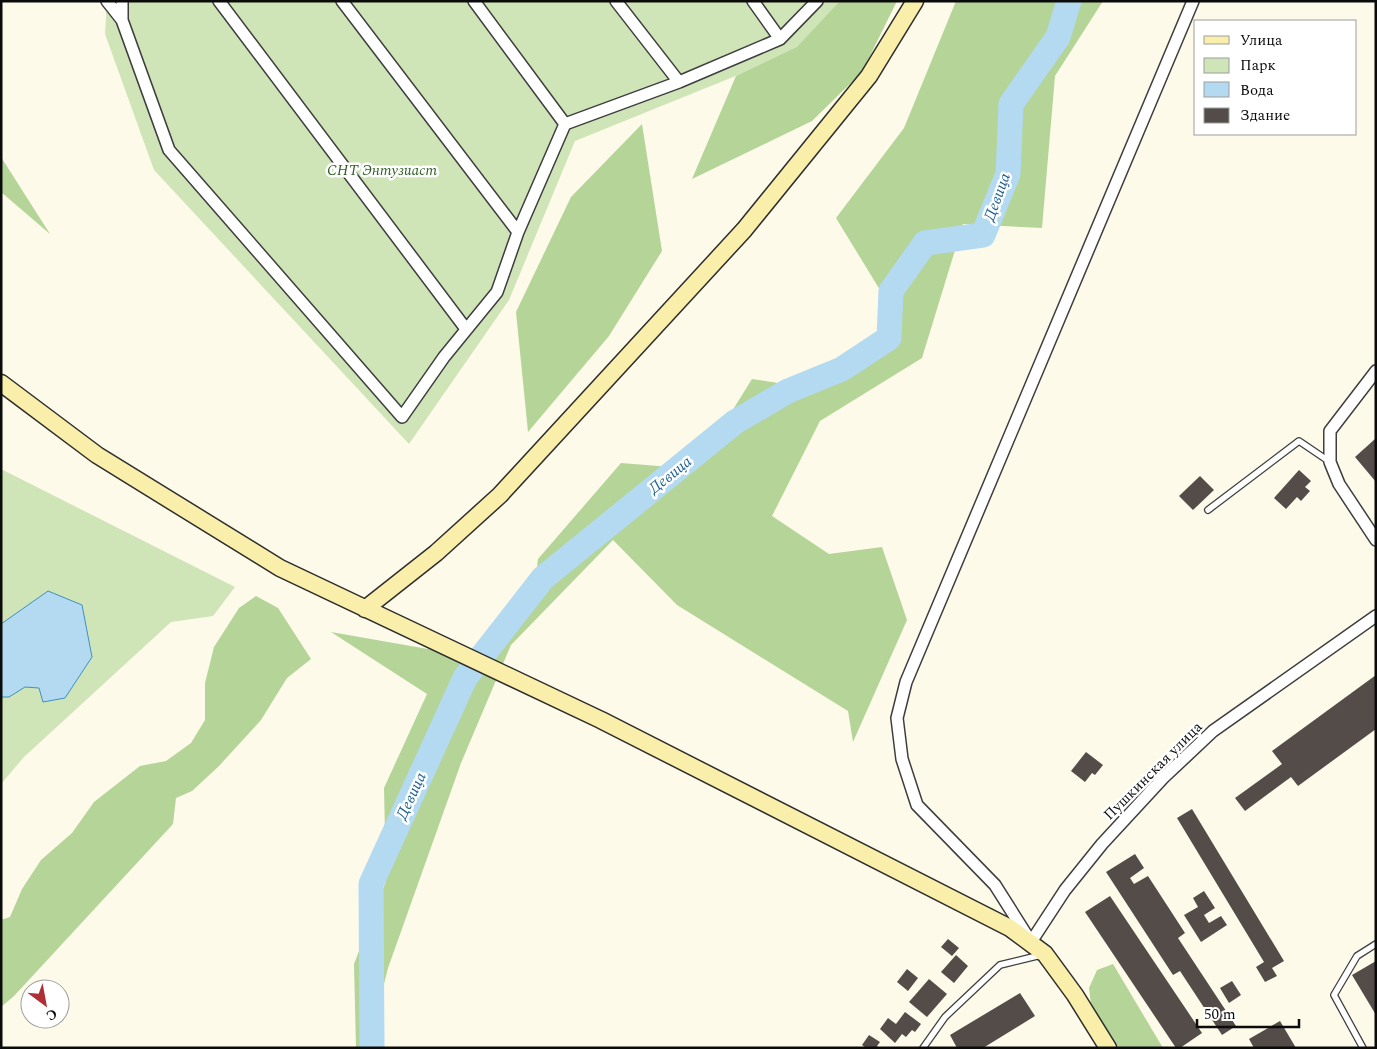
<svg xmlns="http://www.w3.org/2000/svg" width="1377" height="1049" viewBox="0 0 1377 1049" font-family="Spectral,serif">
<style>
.green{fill:#cfe5b7}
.forest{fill:#b4d498}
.water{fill:#b3daf1;stroke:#408fc2}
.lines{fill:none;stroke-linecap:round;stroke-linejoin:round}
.river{stroke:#b3daf1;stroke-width:25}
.building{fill:#534c48}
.lane-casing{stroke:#3e3e3e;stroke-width:8}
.street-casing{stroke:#3e3e3e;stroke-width:14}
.secondary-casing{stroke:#2d2d2d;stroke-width:19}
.lane{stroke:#fff;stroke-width:5.5}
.street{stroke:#fff;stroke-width:11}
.secondary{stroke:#f9efaa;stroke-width:16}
.labels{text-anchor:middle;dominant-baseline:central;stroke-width:5;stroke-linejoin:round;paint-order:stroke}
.park-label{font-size:15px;font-style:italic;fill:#2e5d21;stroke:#fff}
.street-label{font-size:15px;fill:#0b0b0b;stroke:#fff}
.water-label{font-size:16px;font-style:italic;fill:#1f6192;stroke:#fff}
</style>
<rect width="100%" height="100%" fill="#fdfaea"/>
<path class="green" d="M 107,1 L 846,1 L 800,50 L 575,141 L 509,300 L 409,444 L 154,170 L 105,34 Z
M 1,469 L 235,587 L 213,616 L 171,622 L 24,757 L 1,784 Z"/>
<path class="forest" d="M 840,1 L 897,1 L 862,72 L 812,121 L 692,179 L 736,76 L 797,47 Z
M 956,1 L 1103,1 L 1055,76 L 1042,228 L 963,224 L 922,358 L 820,421 L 772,516 L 829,554 L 882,547 L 907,620 L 853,742 L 848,711 L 677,605 L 613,540 L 511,645 L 461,763 L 388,968 L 368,1048 L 356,1048 L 354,964 L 386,881 L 384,788 L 427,694 L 331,632 L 462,655 L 532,609 L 538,559 L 621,463 L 696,469 L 752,379 L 823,390 L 899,321 L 836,218 L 904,128 Z
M 642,124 L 662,251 L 609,336 L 528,432 L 516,312 L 571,197 Z
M 1,157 L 50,234 L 1,192 Z
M 256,596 L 278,608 L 311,659 L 287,678 L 261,720 L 219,766 L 192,791 L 176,798 L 173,824 L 14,996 L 1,1007 L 1,920 L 10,917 L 22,889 L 41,860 L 72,833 L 94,802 L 140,766 L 166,761 L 191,743 L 205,720 L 205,683 L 214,647 L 239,608 Z
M 1113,964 L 1163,1048 L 1118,1048 L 1091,1005 L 1089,988 L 1097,970 Z"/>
<path class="water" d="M 48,591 L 82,605 L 92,657 L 65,698 L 43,702 L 39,688 L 25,687 L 9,697 L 1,697 L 1,624 Z"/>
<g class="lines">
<path class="river" d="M 372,1048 L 371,884 L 465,678 L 543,578 L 735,422 L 788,391 L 842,369 L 889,338 L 891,291 L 925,243 L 983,235 L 1008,174 L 1011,104 L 1058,37 L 1069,1"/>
</g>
<path class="building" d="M 1375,439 L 1376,441 L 1376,482 L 1355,457 Z
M 1299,470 L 1311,481 L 1305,487 L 1310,491 L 1301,501 L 1297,497 L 1286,509 L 1274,498 Z
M 1200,476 L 1214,490 L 1193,510 L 1179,496 Z
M 1376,675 L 1376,729 L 1298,786 L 1291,777 L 1245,811 L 1235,798 L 1282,764 L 1272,751 Z
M 1086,752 L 1103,765 L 1095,775 L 1092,773 L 1085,782 L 1071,771 Z
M 1192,809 L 1284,961 L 1272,968 L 1277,976 L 1265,982 L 1256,967 L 1264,962 L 1177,818 Z
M 1135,854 L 1144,868 L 1130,878 L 1134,884 L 1148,876 L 1185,933 L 1178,938 L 1236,1026 L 1222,1035 L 1180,971 L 1173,975 L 1106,872 Z
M 1204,891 L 1215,908 L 1204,915 L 1209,923 L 1221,916 L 1227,925 L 1201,942 L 1184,915 L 1198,907 L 1193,898 Z
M 1110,896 L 1202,1033 L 1180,1048 L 1176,1048 L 1085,912 Z
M 948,939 L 959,948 L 952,956 L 941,947 Z
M 956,955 L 968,966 L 954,983 L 941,972 Z
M 1376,961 L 1376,1015 L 1352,975 Z
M 907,969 L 918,978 L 908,991 L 897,982 Z
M 929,979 L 947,994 L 927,1017 L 909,1002 Z
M 1232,981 L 1241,995 L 1229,1003 L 1220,988 Z
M 1020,993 L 1035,1016 L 983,1048 L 957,1048 L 950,1035 Z
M 905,1012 L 921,1024 L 915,1032 L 912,1030 L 906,1037 L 902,1034 L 895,1043 L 880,1029 L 888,1018 L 896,1024 Z
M 1280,1021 L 1296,1048 L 1254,1048 L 1249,1039 Z
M 869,1035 L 880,1042 L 877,1046 L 879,1048 L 866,1048 L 862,1045 Z"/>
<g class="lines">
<defs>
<path id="lane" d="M 1208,510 L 1299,441 L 1330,462
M 923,1048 L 945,1017 L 1000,965 L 1041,955
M 1363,1048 L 1334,995 L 1357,956 L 1376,944"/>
<path id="street" d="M 107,1 L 122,20 L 169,150 L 402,417 L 444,357 L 497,292 L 518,232 L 565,124 L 679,82 L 780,39 L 817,1
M 219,1 L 466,329
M 342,1 L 518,232
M 474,1 L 565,124
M 616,1 L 679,82
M 753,1 L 780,39
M 1193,1 L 906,682 L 897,718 L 902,759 L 917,805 L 995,885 L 1031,942 L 1065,890 L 1102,844 L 1163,778 L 1213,731 L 1376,616
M 122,20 L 122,1
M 1376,371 L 1330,431 L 1330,462 L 1339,484 L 1376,540"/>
<path id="secondary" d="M 1,383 L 97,455 L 280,568 L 601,720 L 1010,928 L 1045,954 L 1075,995 L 1108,1048
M 365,609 L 436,553 L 500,495 L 744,230 L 869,76 L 915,1"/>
</defs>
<use href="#lane" class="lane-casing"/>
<use href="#street" class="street-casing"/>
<use href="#secondary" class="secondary-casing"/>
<use href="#lane" class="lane"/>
<use href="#street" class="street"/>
<use href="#secondary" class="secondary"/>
</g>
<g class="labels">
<g class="park-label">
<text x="382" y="170">СНТ Энтузиаст</text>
</g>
<g class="street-label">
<text transform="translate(1153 771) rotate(-45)">Пушкинская улица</text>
</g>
<g class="water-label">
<text transform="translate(997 197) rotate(-70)">Девица</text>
<text transform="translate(670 475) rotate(-39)">Девица</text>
<text transform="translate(411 796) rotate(-65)">Девица</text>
</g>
</g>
<rect width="1377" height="1049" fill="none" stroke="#0b0b0b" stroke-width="5"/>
<rect x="1194" y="20" width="162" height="115" fill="#ffffff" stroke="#9d9d9d"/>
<rect x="1204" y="36" width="25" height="8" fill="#f9efaa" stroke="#9d9d9d"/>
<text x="1240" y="45" font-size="15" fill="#0b0b0b">Улица</text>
<rect x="1204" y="58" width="25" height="15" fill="#cfe5b7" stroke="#9d9d9d"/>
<text x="1240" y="70" font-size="15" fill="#0b0b0b">Парк</text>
<rect x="1204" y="82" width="25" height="15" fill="#b3daf1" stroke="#9d9d9d"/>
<text x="1240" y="95" font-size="15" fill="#0b0b0b">Вода</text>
<rect x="1204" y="108" width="25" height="15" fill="#534c48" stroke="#9d9d9d"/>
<text x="1240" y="120" font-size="15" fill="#0b0b0b">Здание</text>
<g transform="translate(45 1004) rotate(148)"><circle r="24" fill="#ffffff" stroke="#9d9d9d"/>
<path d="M0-4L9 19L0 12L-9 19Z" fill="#b02e36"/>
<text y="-8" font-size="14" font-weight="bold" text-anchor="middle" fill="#0b0b0b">С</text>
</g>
<path d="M1197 1019v8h102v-8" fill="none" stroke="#0b0b0b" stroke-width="2.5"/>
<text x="1204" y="1019" font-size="15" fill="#0b0b0b" stroke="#ffffff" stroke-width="4" paint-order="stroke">50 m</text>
</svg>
